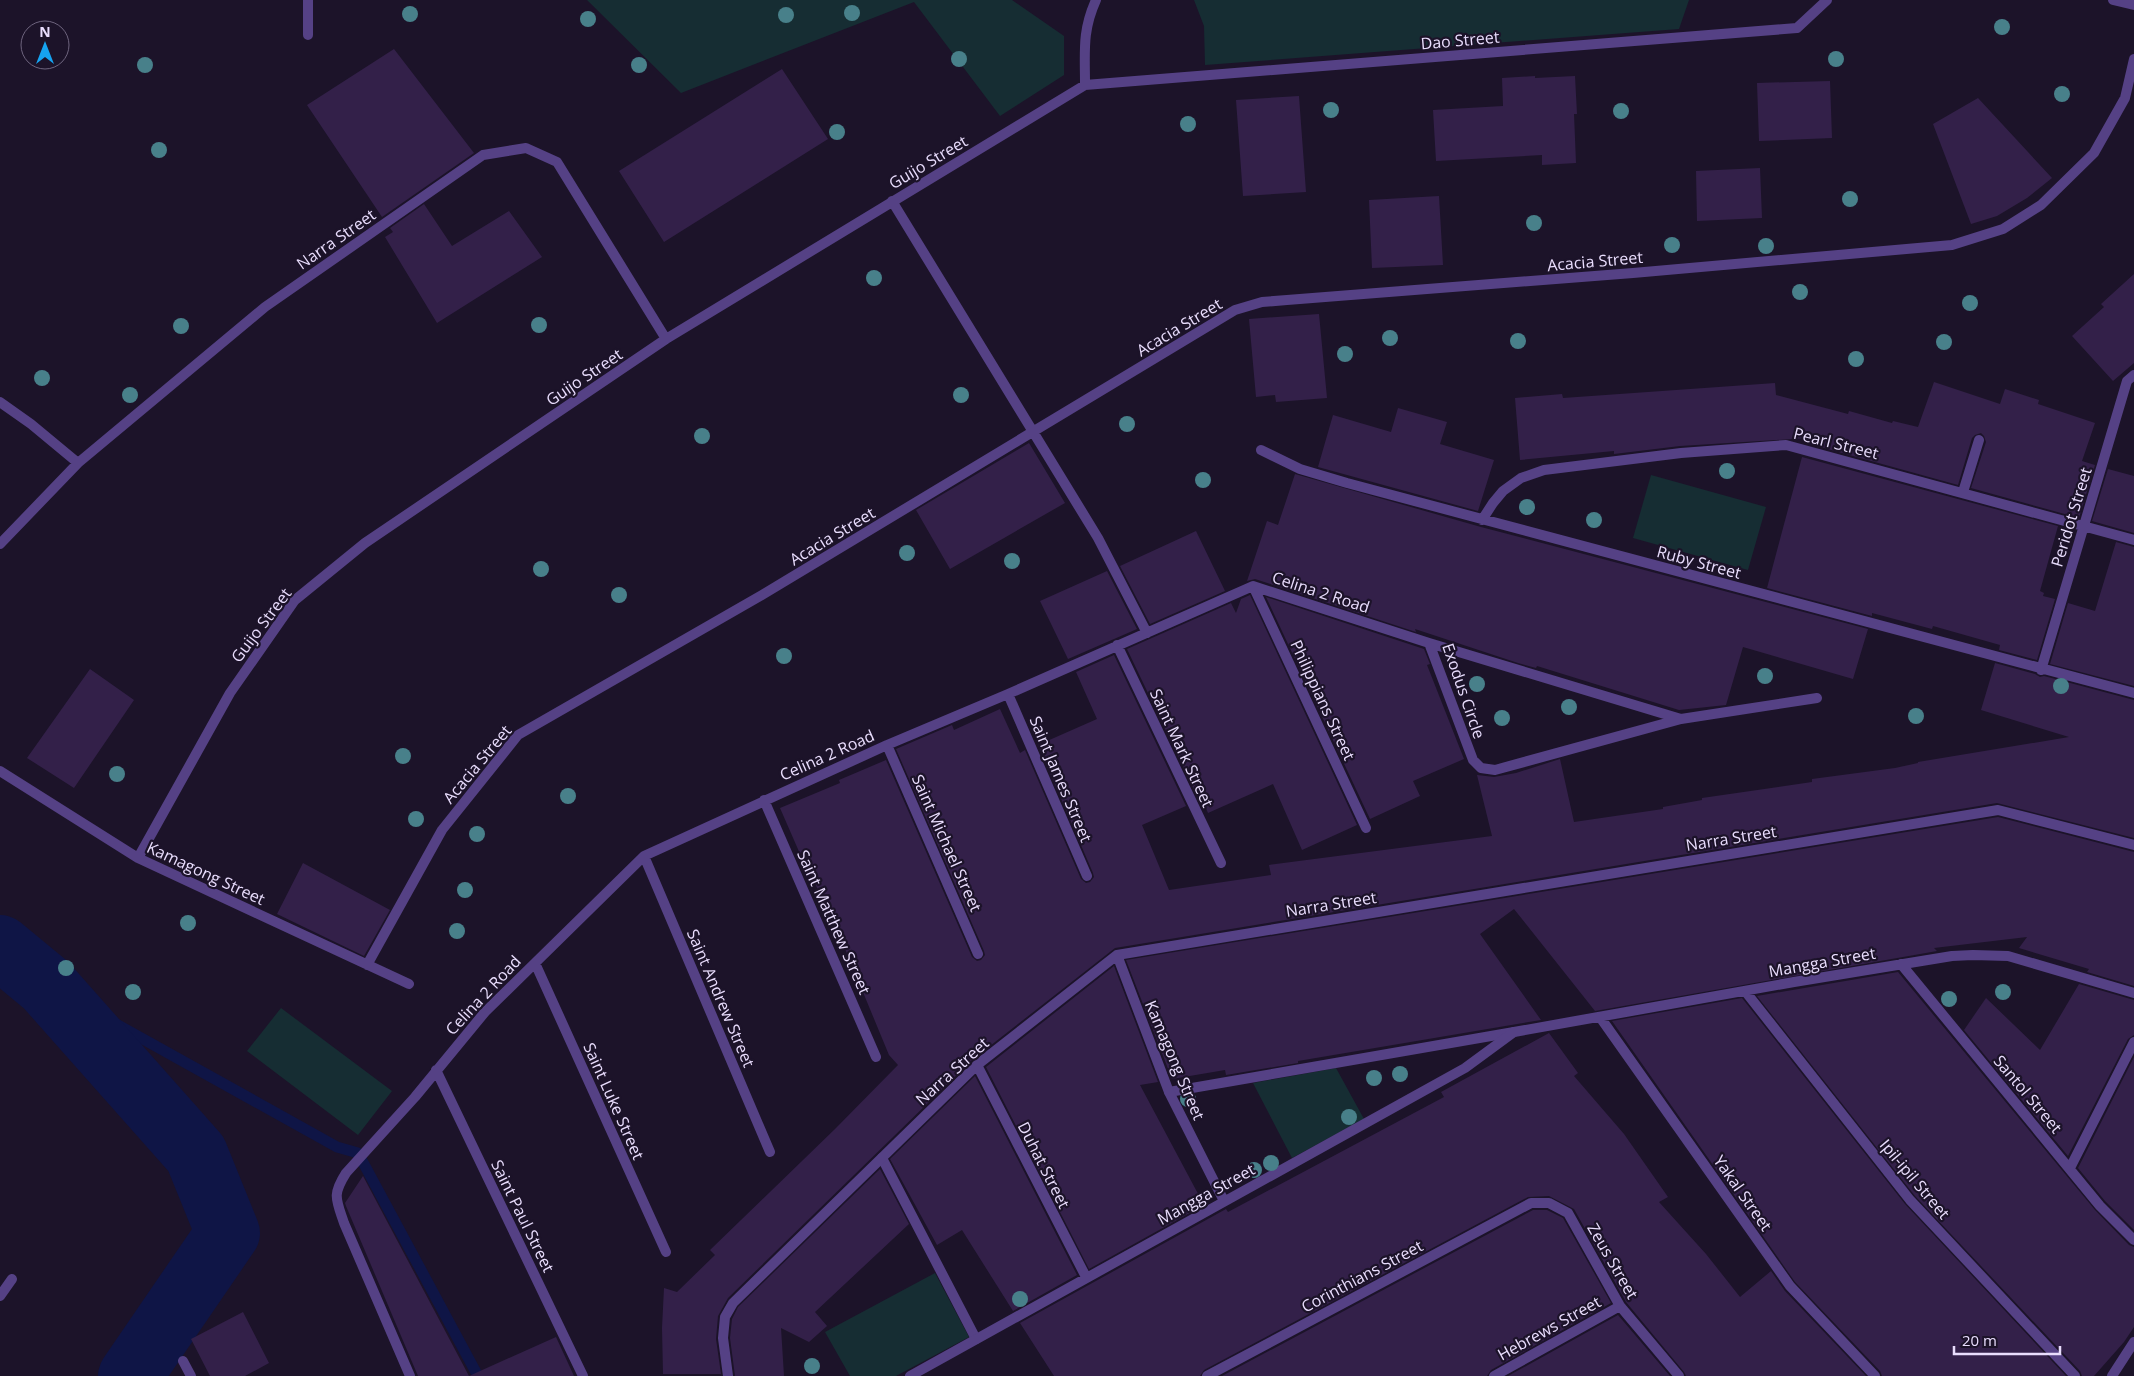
<svg xmlns="http://www.w3.org/2000/svg" width="2134" height="1376" viewBox="0 0 2134 1376" font-family="'Open Sans',sans-serif">
<style>
.green{fill:#162d33}
.lines{fill:none;stroke-linecap:round;stroke-linejoin:round}
.stream{stroke:#0f1546;stroke-width:11}
.river{stroke:#0f1546;stroke-width:64}
.building{fill:#332049}
.lane{stroke:#554185;stroke-width:10}
.street{stroke:#554185;stroke-width:10}
.tree{fill:#48808a}
.labels{text-anchor:middle;dominant-baseline:central;stroke-width:4.5;stroke-linejoin:round;paint-order:stroke}
.street-label{font-size:16px;fill:#e9ddfd;stroke:#1c1329}
</style>
<rect width="100%" height="100%" fill="#1c1329"/>
<path class="green" d="M 587,0 L 1012,0 L 1064,36 L 1064,75 L 1000,116 L 914,2 L 681,93 Z
M 1194,0 L 1689,0 L 1679,29 L 1205,65 L 1204,26 Z
M 1651,475 L 1766,507 L 1748,570 L 1633,538 Z
M 281,1008 L 392,1091 L 358,1135 L 247,1051 Z
M 1336,1068 L 1364,1119 L 1292,1158 L 1253,1083 Z
M 935,1273 L 969,1337 L 896,1376 L 850,1376 L 825,1332 Z"/>
<g class="lines">
<path class="stream" d="M 46,985 L 337,1147 L 358,1153 L 478,1376"/>
<path class="river" d="M 0,947 L 46,985 L 196,1154 L 228,1233 L 130,1376"/>
</g>
<path class="building" d="M 394,49 L 474,153 L 382,217 L 307,105 Z
M 782,69 L 828,139 L 664,242 L 619,171 Z
M 1535,76 L 1535,78 L 1575,76 L 1577,114 L 1574,114 L 1576,163 L 1542,165 L 1542,155 L 1436,161 L 1433,110 L 1503,106 L 1502,78 Z
M 1830,81 L 1832,138 L 1759,141 L 1757,83 Z
M 1299,96 L 1306,192 L 1243,196 L 1236,100 Z
M 1978,98 L 2052,178 L 2027,198 L 1997,216 L 1971,224 L 1933,124 Z
M 1760,168 L 1762,218 L 1697,221 L 1696,171 Z
M 1439,196 L 1443,265 L 1372,268 L 1369,200 Z
M 424,204 L 452,246 L 509,211 L 542,257 L 437,323 L 385,237 L 393,232 L 390,228 Z
M 2134,274 L 2134,363 L 2113,381 L 2072,336 L 2104,307 L 2101,304 Z
M 1319,314 L 1327,398 L 1276,402 L 1275,395 L 1256,397 L 1249,319 Z
M 1934,382 L 2000,404 L 2005,389 L 2039,400 L 2038,404 L 2095,423 L 2082,461 L 2095,465 L 2079,518 L 1971,488 L 1986,442 L 1984,436 L 1981,433 L 1975,435 L 1972,438 L 1958,485 L 1806,443 L 1808,438 L 1680,446 L 1614,454 L 1614,451 L 1520,460 L 1515,398 L 1562,394 L 1563,398 L 1775,383 L 1776,395 L 1848,414 L 1849,411 L 1892,423 L 1893,421 L 1918,427 Z
M 1398,408 L 1447,422 L 1440,444 L 1494,460 L 1478,511 L 1318,467 L 1333,415 L 1391,432 Z
M 1029,443 L 1065,503 L 950,569 L 916,510 Z
M 1802,457 L 2058,526 L 2040,591 L 2044,593 L 2043,596 L 2055,599 L 2037,660 L 1999,650 L 2000,645 L 1933,626 L 1932,629 L 1872,613 L 1872,616 L 1767,588 Z
M 2108,469 L 2134,476 L 2134,533 L 2092,521 Z
M 1295,474 L 1481,527 L 1868,629 L 1853,679 L 1743,647 L 1726,705 L 1679,710 L 1537,666 L 1536,668 L 1518,663 L 1415,629 L 1416,632 L 1255,579 L 1247,581 L 1267,521 L 1278,525 Z
M 1196,531 L 1225,591 L 1150,624 L 1120,566 Z
M 2116,542 L 2134,547 L 2134,686 L 2050,664 L 2068,603 L 2095,611 Z
M 1107,571 L 1137,629 L 1068,659 L 1040,601 Z
M 1250,595 L 1357,825 L 1302,850 L 1273,784 L 1208,813 L 1202,799 L 1199,800 L 1127,649 L 1231,603 L 1236,613 L 1241,599 Z
M 1266,597 L 1424,649 L 1430,664 L 1427,665 L 1464,759 L 1413,781 L 1420,796 L 1370,819 Z
M 1114,655 L 1186,806 L 1142,825 L 1169,890 L 1271,875 L 1269,865 L 1492,836 L 1477,775 L 1494,777 L 1516,773 L 1560,759 L 1574,822 L 1663,809 L 1663,807 L 1702,800 L 1702,798 L 1812,782 L 1812,779 L 1895,768 L 1918,763 L 1918,762 L 2069,737 L 1981,710 L 1995,663 L 2035,674 L 2040,677 L 2044,676 L 2134,700 L 2134,838 L 1997,803 L 1115,948 L 972,1060 L 728,1298 L 718,1316 L 716,1339 L 721,1374 L 663,1374 L 662,1328 L 664,1288 L 677,1292 L 715,1255 L 710,1250 L 835,1129 L 898,1065 L 889,1055 L 836,927 L 834,928 L 806,862 L 804,863 L 780,808 L 840,783 L 839,780 L 886,760 L 972,957 L 977,961 L 981,960 L 985,955 L 984,951 L 896,749 L 952,725 L 954,730 L 1000,709 L 1020,753 L 1025,750 L 1081,879 L 1086,883 L 1090,882 L 1094,877 L 1093,873 L 1038,745 L 1097,719 L 1076,672 Z
M 90,669 L 134,700 L 74,788 L 27,758 Z
M 1998,817 L 2134,852 L 2134,986 L 2087,972 L 2089,969 L 2019,948 L 2027,937 L 1934,948 L 1937,951 L 1595,1011 L 1514,909 L 1480,934 L 1541,1020 L 1298,1061 L 1298,1063 L 1226,1075 L 1225,1070 L 1172,1079 L 1126,960 Z
M 303,863 L 390,910 L 364,956 L 277,914 Z
M 1114,966 L 1158,1082 L 1140,1085 L 1204,1205 L 1089,1269 L 986,1067 Z
M 1898,972 L 2095,1210 L 2129,1245 L 2134,1247 L 2134,1327 L 2124,1342 L 2094,1376 L 2082,1376 L 2080,1371 L 1915,1196 L 1757,996 Z
M 2079,984 L 2134,1000 L 2134,1035 L 2128,1039 L 2068,1156 L 1964,1030 L 1986,998 L 2040,1050 Z
M 1742,998 L 1905,1204 L 2066,1376 L 1882,1376 L 1880,1371 L 1795,1282 L 1612,1021 Z
M 1549,1033 L 1578,1073 L 1574,1076 L 1624,1134 L 1668,1197 L 1659,1202 L 1706,1254 L 1740,1297 L 1771,1271 L 1785,1291 L 1866,1376 L 1686,1376 L 1684,1372 L 1626,1302 L 1574,1209 L 1549,1196 L 1528,1197 L 1204,1370 L 1200,1376 L 1054,1376 L 1020,1323 L 1226,1209 L 1228,1212 L 1444,1097 L 1441,1092 Z
M 2134,1057 L 2134,1230 L 2105,1201 L 2078,1168 Z
M 975,1076 L 1077,1275 L 1013,1311 L 962,1230 L 937,1245 L 890,1159 Z
M 880,1169 L 909,1224 L 815,1312 L 827,1326 L 809,1342 L 781,1328 L 784,1376 L 735,1376 L 730,1338 L 732,1319 L 738,1307 Z
M 363,1176 L 469,1376 L 556,1337 L 574,1376 L 418,1376 L 346,1206 L 345,1203 Z
M 1533,1210 L 1547,1210 L 1563,1218 L 1611,1303 L 1491,1370 L 1487,1376 L 1222,1376 Z
M 243,1312 L 269,1363 L 245,1376 L 210,1376 L 191,1339 Z
M 1618,1315 L 1670,1376 L 1508,1376 Z"/>
<g class="lines">
<path class="lane" d="M 1169,1092 L 1514,1032
M 882,1158 L 976,1339
M 0,1296 L 12,1279"/>
<path class="street" d="M 308,0 L 308,35
M 2113,0 L 2134,5
M 1085,85 L 1797,28 L 1827,0
M 892,201 L 1098,538 L 1147,633
M 0,402 L 31,424 L 78,463
M 1261,450 L 1300,469 L 1347,483 L 2134,693
M 1963,492 L 1979,440
M 1482,520 L 1493,503 L 1503,491 L 1521,478 L 1544,470 L 1681,453 L 1786,445 L 2134,540
M 0,544 L 78,463 L 265,307 L 483,155 L 526,148 L 557,162 L 666,339
M 1253,586 L 1366,828
M 1429,643 L 1473,760 L 1481,768 L 1495,770 L 1681,719 L 1817,698
M 1117,645 L 1221,863
M 2041,670 L 2127,381 L 2134,375
M 1008,694 L 1087,876
M 887,745 L 978,954
M 0,771 L 138,858 L 409,984
M 764,800 L 876,1057
M 644,856 L 770,1152
M 138,858 L 230,693 L 295,600 L 365,543 L 666,339 L 1085,85 C 1085,51 1082,31 1096,0
M 1117,955 L 1169,1092 L 1224,1201
M 535,963 L 666,1252
M 1901,964 L 2100,1206 L 2134,1240
M 367,965 L 442,830 L 518,735 L 762,595 L 1235,310 L 1262,302 L 1287,300 L 1633,273 L 1952,245 L 2003,229 L 2041,205 L 2094,153 L 2125,98 L 2134,59
M 1745,991 L 1910,1200 L 2075,1376
M 1600,1017 L 1790,1286 L 1875,1376
M 977,1065 L 1086,1277
M 436,1070 L 583,1376
M 2070,1168 L 2134,1042
M 183,1361 L 191,1376
M 410,1376 L 344,1223 C 336,1199 332,1195 346,1173 L 415,1097 L 485,1012 L 644,856 L 887,745 L 1008,694 L 1253,586 L 1429,643 L 1681,719
M 728,1376 L 723,1338 L 725,1317 L 733,1303 L 977,1065 L 1117,955 L 1998,810 L 2134,845
M 910,1376 L 1465,1068 L 1514,1032 L 1794,982 L 1952,956 L 1973,955 L 2008,956 L 2134,993
M 1207,1376 L 1531,1203 L 1549,1203 L 1568,1213 L 1620,1306 L 1679,1376
M 1494,1376 L 1620,1306
M 2112,1376 L 2134,1342"/>
</g>
<g class="tree">
<circle cx="852" cy="13" r="8"/>
<circle cx="410" cy="14" r="8"/>
<circle cx="786" cy="15" r="8"/>
<circle cx="588" cy="19" r="8"/>
<circle cx="2002" cy="27" r="8"/>
<circle cx="959" cy="59" r="8"/>
<circle cx="1836" cy="59" r="8"/>
<circle cx="145" cy="65" r="8"/>
<circle cx="639" cy="65" r="8"/>
<circle cx="2062" cy="94" r="8"/>
<circle cx="1331" cy="110" r="8"/>
<circle cx="1621" cy="111" r="8"/>
<circle cx="1188" cy="124" r="8"/>
<circle cx="837" cy="132" r="8"/>
<circle cx="159" cy="150" r="8"/>
<circle cx="1850" cy="199" r="8"/>
<circle cx="1534" cy="223" r="8"/>
<circle cx="1672" cy="245" r="8"/>
<circle cx="1766" cy="246" r="8"/>
<circle cx="874" cy="278" r="8"/>
<circle cx="1800" cy="292" r="8"/>
<circle cx="1970" cy="303" r="8"/>
<circle cx="539" cy="325" r="8"/>
<circle cx="181" cy="326" r="8"/>
<circle cx="1390" cy="338" r="8"/>
<circle cx="1518" cy="341" r="8"/>
<circle cx="1944" cy="342" r="8"/>
<circle cx="1345" cy="354" r="8"/>
<circle cx="1856" cy="359" r="8"/>
<circle cx="42" cy="378" r="8"/>
<circle cx="130" cy="395" r="8"/>
<circle cx="961" cy="395" r="8"/>
<circle cx="1127" cy="424" r="8"/>
<circle cx="702" cy="436" r="8"/>
<circle cx="1727" cy="471" r="8"/>
<circle cx="1203" cy="480" r="8"/>
<circle cx="1527" cy="507" r="8"/>
<circle cx="1594" cy="520" r="8"/>
<circle cx="907" cy="553" r="8"/>
<circle cx="1012" cy="561" r="8"/>
<circle cx="541" cy="569" r="8"/>
<circle cx="619" cy="595" r="8"/>
<circle cx="784" cy="656" r="8"/>
<circle cx="1765" cy="676" r="8"/>
<circle cx="1477" cy="684" r="8"/>
<circle cx="2061" cy="686" r="8"/>
<circle cx="1569" cy="707" r="8"/>
<circle cx="1916" cy="716" r="8"/>
<circle cx="1502" cy="718" r="8"/>
<circle cx="403" cy="756" r="8"/>
<circle cx="117" cy="774" r="8"/>
<circle cx="568" cy="796" r="8"/>
<circle cx="416" cy="819" r="8"/>
<circle cx="477" cy="834" r="8"/>
<circle cx="465" cy="890" r="8"/>
<circle cx="188" cy="923" r="8"/>
<circle cx="457" cy="931" r="8"/>
<circle cx="66" cy="968" r="8"/>
<circle cx="133" cy="992" r="8"/>
<circle cx="2003" cy="992" r="8"/>
<circle cx="1949" cy="999" r="8"/>
<circle cx="1400" cy="1074" r="8"/>
<circle cx="1374" cy="1078" r="8"/>
<circle cx="1188" cy="1099" r="8"/>
<circle cx="1349" cy="1117" r="8"/>
<circle cx="1271" cy="1163" r="8"/>
<circle cx="1254" cy="1170" r="8"/>
<circle cx="1020" cy="1299" r="8"/>
<circle cx="812" cy="1366" r="8"/>
</g>
<g class="labels">
<g class="street-label">
<text transform="translate(1460 40) rotate(-5)">Dao Street</text>
<text transform="translate(928 162) rotate(-31)">Guijo Street</text>
<text transform="translate(336 239) rotate(-35)">Narra Street</text>
<text transform="translate(1595 261) rotate(-5)">Acacia Street</text>
<text transform="translate(1179 327) rotate(-31)">Acacia Street</text>
<text transform="translate(584 377) rotate(-34)">Guijo Street</text>
<text transform="translate(1836 443) rotate(14)">Pearl Street</text>
<text transform="translate(2071 517) rotate(-73)">Peridot Street</text>
<text transform="translate(832 536) rotate(-31)">Acacia Street</text>
<text transform="translate(1699 562) rotate(15)">Ruby Street</text>
<text transform="translate(1321 592) rotate(18)">Celina 2 Road</text>
<text transform="translate(261 625) rotate(-53)">Guijo Street</text>
<text transform="translate(1464 691) rotate(71)">Exodus Circle</text>
<text transform="translate(1323 700) rotate(65)">Philippians Street</text>
<text transform="translate(1182 748) rotate(65)">Saint Mark Street</text>
<text transform="translate(827 755) rotate(-24)">Celina 2 Road</text>
<text transform="translate(477 764) rotate(-50)">Acacia Street</text>
<text transform="translate(1061 779) rotate(67)">Saint James Street</text>
<text transform="translate(1731 838) rotate(-9)">Narra Street</text>
<text transform="translate(947 843) rotate(66)">Saint Michael Street</text>
<text transform="translate(206 873) rotate(25)">Kamagong Street</text>
<text transform="translate(1331 904) rotate(-9)">Narra Street</text>
<text transform="translate(834 922) rotate(66)">Saint Matthew Street</text>
<text transform="translate(1822 962) rotate(-10)">Mangga Street</text>
<text transform="translate(483 995) rotate(-47)">Celina 2 Road</text>
<text transform="translate(721 998) rotate(67)">Saint Andrew Street</text>
<text transform="translate(1175 1060) rotate(67)">Kamagong Street</text>
<text transform="translate(952 1071) rotate(-42)">Narra Street</text>
<text transform="translate(2028 1094) rotate(50)">Santol Street</text>
<text transform="translate(614 1101) rotate(66)">Saint Luke Street</text>
<text transform="translate(1044 1165) rotate(63)">Duhat Street</text>
<text transform="translate(1915 1179) rotate(50)">Ipil-ipil Street</text>
<text transform="translate(1743 1193) rotate(55)">Yakal Street</text>
<text transform="translate(1206 1194) rotate(-29)">Mangga Street</text>
<text transform="translate(523 1216) rotate(64)">Saint Paul Street</text>
<text transform="translate(1613 1261) rotate(60)">Zeus Street</text>
<text transform="translate(1362 1276) rotate(-28)">Corinthians Street</text>
<text transform="translate(1549 1328) rotate(-29)">Hebrews Street</text>
</g>
</g>
<g transform="translate(45 45)"><circle r="24" fill="#1c1329" stroke="#6e647e"/>
<path d="M0-4L9 19L0 12L-9 19Z" fill="#16a3f0"/>
<text y="-8" font-size="14" font-weight="bold" text-anchor="middle" fill="#e9ddfd">N</text>
</g>
<path d="M1954 1346v8h106v-8" fill="none" stroke="#e9ddfd" stroke-width="2.5"/>
<text x="1962" y="1346" font-size="15" fill="#e9ddfd" stroke="#1c1329" stroke-width="4" paint-order="stroke">20 m</text>
</svg>
